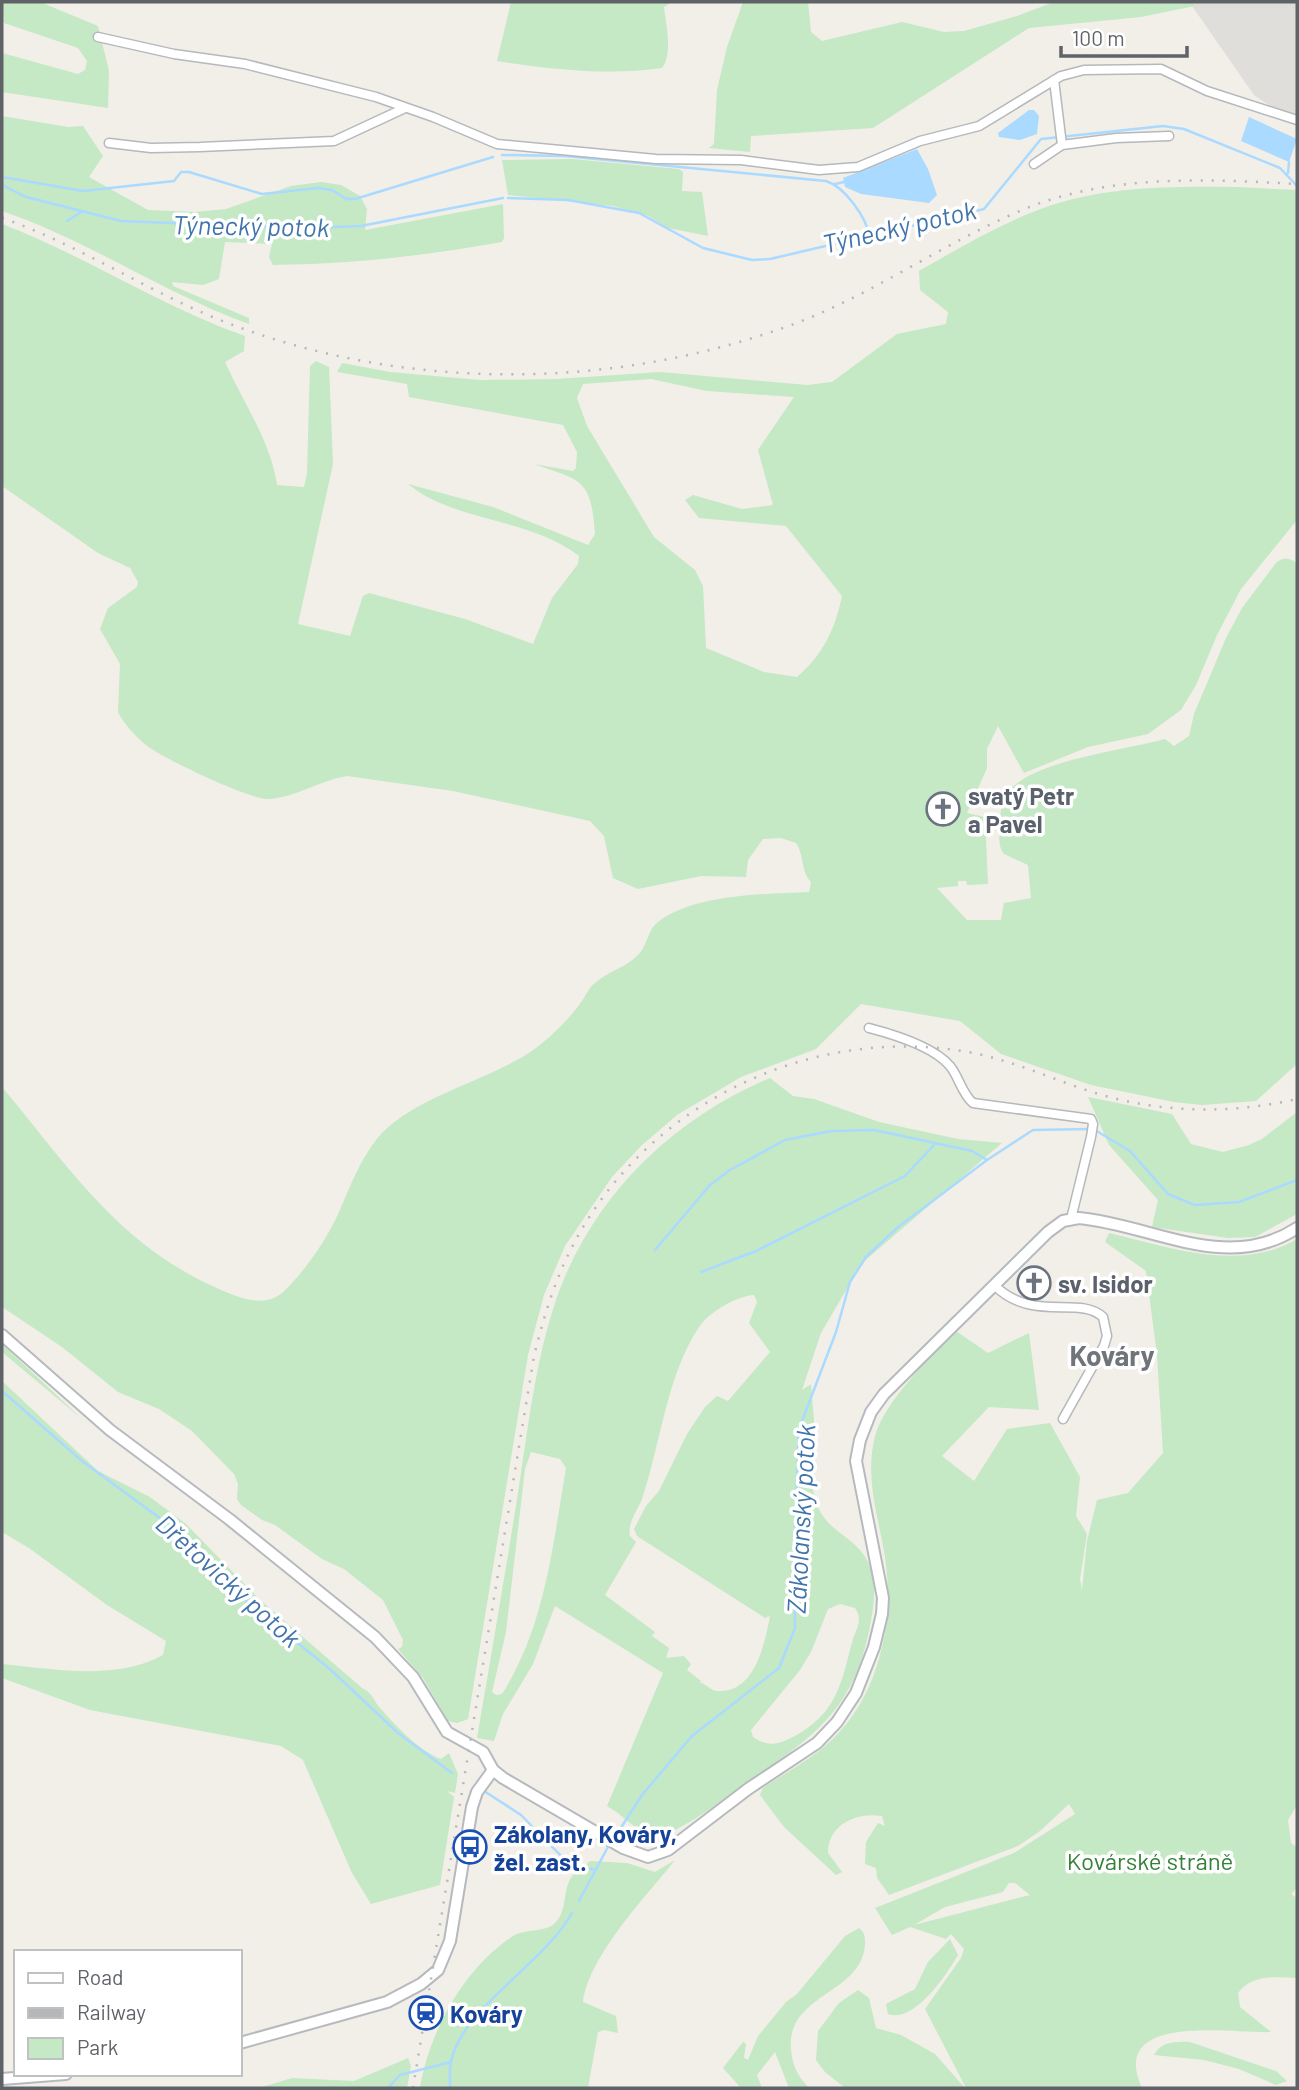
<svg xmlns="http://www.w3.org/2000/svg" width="1299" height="2090" viewBox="0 0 1299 2090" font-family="Barlow,sans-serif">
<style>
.industrial{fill:#e0deda}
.green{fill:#c5e8c5;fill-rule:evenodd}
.water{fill:#aadaff}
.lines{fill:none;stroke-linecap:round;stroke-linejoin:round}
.stream{stroke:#aadaff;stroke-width:2.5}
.street-casing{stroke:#b5b8bc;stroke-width:11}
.secondary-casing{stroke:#b6babf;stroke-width:14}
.street{stroke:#fff;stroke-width:8}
.secondary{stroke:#fff;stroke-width:10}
.rail{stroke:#b6b7b8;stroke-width:2.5;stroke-dasharray:2 9;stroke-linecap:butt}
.labels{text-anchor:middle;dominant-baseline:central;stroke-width:7;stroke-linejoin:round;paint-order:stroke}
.worship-label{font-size:24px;font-weight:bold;fill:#5b616d;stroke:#fff;text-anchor:start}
.transit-label{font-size:24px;font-weight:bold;fill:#164399;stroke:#fff;text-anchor:start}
.park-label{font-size:24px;fill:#348238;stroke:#fff}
.water-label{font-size:26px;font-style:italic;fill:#4174aa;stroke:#fff}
.quarter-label{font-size:28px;font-weight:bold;fill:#70757a;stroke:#fff}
</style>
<rect width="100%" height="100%" fill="#f1efe8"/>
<path class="industrial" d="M 1193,2 L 1297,2 L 1297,124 L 1254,95 L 1192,6 L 1195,5 Z"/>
<path class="green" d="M 2,2 L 40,2 L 98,26 L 109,71 L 108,108 L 2,92 L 2,53 L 78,74 L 85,70 L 87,61 L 78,48 L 4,23 Z
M 511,2 L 672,2 L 664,7 C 666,25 673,53 662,68 C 609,76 550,69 497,61 Z
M 743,2 L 808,2 L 811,32 L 822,41 L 902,22 L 944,32 L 964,31 L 1017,16 L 1054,2 L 1193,2 L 1195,6 L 1141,17 L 1029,28 L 873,128 L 751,136 L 750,152 L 709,148 L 714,144 L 717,90 L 727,47 Z
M 2,116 L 68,127 L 83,126 L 103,156 L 89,177 L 148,210 L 195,212 L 226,209 L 291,186 L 321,182 L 341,185 L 360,196 L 367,209 L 365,230 L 503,204 L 504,238 L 502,242 C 424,256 351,264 273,265 L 269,257 L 272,244 L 225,242 L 219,279 L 203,285 L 172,282 L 173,286 L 249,318 L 249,324 C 163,293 88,240 2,211 Z
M 572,159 L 679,169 L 683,172 L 682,191 L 702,192 L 708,236 L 668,228 L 648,216 L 613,206 L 508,195 L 502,160 Z
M 1236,187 L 1297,190 L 1297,520 L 1241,589 L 1217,635 L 1196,685 L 1181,710 L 1148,734 L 1088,747 L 1024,773 L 998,726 L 987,749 L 987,768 L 967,813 L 985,817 L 988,884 L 967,885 L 966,881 L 958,881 L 958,886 L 937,888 L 967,920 L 1001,920 L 1004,903 L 1031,898 L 1028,865 L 1004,854 C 997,845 1000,834 1000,823 C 1001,812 1000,802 1008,792 C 1033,760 1126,750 1165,739 L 1174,746 L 1189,736 L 1194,714 L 1226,638 L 1242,608 L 1276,563 C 1284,556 1289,558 1297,563 L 1297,1064 L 1256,1101 L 1202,1105 L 1174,1102 L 1091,1085 L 1001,1054 L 960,1021 L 861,1004 L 816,1049 L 741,1077 L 677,1115 L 641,1146 L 612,1177 L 565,1246 L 544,1295 L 528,1355 L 468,1719 L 457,1723 L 448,1721 L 423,1678 L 398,1649 L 402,1647 L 403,1640 L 383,1600 L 344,1569 L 322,1559 L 275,1525 L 262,1520 L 241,1505 L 237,1499 L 238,1484 L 234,1474 L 192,1431 L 159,1409 L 118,1392 L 62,1347 L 2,1307 L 2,1087 C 70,1168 118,1245 219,1289 C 239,1298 266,1309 284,1291 C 306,1270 327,1239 339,1212 C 350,1187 359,1162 376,1140 C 410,1097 488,1082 533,1050 C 550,1038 567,1021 579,1005 C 585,998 588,988 595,983 C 608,971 626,968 639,954 C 648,944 648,929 658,922 C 694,894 765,894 809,892 L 811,882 C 800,870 805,856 796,843 L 781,838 L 763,839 L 748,860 L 746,877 L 701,876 L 638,889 L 613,878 L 604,836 L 590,821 L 453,791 L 347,776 C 321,780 297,797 269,799 C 250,800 162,758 146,745 C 135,736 124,724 118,712 L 120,664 L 100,629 L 108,608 L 137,587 L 138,582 L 130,568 L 98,553 L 2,486 L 2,224 C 86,256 160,306 245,336 L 244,351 L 225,362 C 243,402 271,442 277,485 L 304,487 L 307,473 L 310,366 L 316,361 L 329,367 L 333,464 L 298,624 L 350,636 L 363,596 L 369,593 L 465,619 L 533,644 L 552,598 L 578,564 L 579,556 C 529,517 456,523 408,484 L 493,507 L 588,545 L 595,534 C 591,478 582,481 534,464 L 573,471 L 576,468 L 577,452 L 563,425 L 409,397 L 407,384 L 337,372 L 342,363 L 390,372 L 480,380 L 557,379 L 660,372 L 807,385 L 832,382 L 897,334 L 946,324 L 948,312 L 920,290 L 919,271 C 961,247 1003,222 1049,206 C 1108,186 1174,186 1236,187 ZM 651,379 L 707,391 L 794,397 L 758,450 L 773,505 L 742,509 L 693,495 L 685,500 L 699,518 L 786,526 L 842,596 C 835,629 823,655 797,677 L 764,672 L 706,648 L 703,586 L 695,570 L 654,537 L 587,426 L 577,398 L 583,384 Z
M 770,1078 L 793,1096 L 814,1099 L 879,1122 L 958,1139 L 1002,1143 L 862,1263 L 821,1333 L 802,1390 L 811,1384 C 812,1400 814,1416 815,1432 C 815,1452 809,1476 814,1495 C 822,1533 856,1534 869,1564 C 877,1584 874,1606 870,1626 C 853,1714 811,1738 743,1785 C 725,1798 671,1841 651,1835 C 636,1831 622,1814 607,1806 L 663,1673 L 555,1606 L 533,1664 L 503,1714 L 494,1741 L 477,1738 C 491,1656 505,1575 518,1493 C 528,1429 535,1362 556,1300 C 591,1198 672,1119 770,1078 ZM 754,1295 L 757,1302 L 749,1323 L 770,1352 L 728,1401 L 717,1396 L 705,1407 L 687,1434 L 659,1491 L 646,1506 L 634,1529 L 637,1536 L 765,1618 L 770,1616 C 765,1643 755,1693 718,1691 C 710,1691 706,1683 700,1683 L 701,1681 L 687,1670 L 691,1664 L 684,1656 L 666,1658 L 669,1648 L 652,1636 L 655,1632 L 605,1595 L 636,1542 L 630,1536 C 627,1522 639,1509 643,1496 C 661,1441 667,1375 699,1327 C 709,1312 737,1296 754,1295 ZM 531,1452 L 560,1459 L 566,1468 C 553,1544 545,1627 502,1694 L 496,1695 L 492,1692 L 506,1632 L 525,1469 ZM 840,1604 L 855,1608 C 863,1619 857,1628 853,1639 C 841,1683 838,1713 793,1737 C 777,1745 768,1747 753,1737 L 751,1730 L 800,1670 L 811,1652 L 828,1609 Z
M 1088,1097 L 1172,1114 L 1191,1144 L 1223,1152 L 1249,1145 L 1262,1139 L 1297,1112 L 1297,1214 L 1255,1237 L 1228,1238 L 1152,1227 L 1158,1200 L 1109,1145 Z
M 1109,1233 C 1169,1247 1240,1273 1297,1239 L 1297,1805 L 1288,1820 L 1291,1843 L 1297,1847 L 1297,1888 L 1291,1894 L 1297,1898 L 1297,1978 C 1276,1977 1252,1974 1238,1993 L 1240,2007 L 1271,2032 C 1234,2034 1107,2011 1142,2088 L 966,2088 L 925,2009 L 961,1958 L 964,1949 L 951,1934 L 946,1939 L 910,1927 L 892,1935 L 875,1908 L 1014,1853 L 1075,1814 L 1069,1804 L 1040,1831 L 1018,1846 L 889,1895 L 877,1878 L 876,1868 L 865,1864 L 866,1842 L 878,1823 L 885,1826 L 882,1816 C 857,1812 828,1824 828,1853 L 842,1872 L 836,1875 L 784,1827 L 760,1795 L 763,1788 C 783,1774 806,1762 825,1746 C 880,1700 896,1619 884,1551 C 877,1513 865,1475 875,1436 C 884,1403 931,1355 956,1331 L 988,1353 L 1029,1333 L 1039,1410 L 989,1407 L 942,1456 L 974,1481 L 1007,1429 L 1050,1423 L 1080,1477 L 1076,1516 L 1087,1534 L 1080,1579 L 1082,1590 L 1087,1541 L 1097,1500 L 1128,1493 L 1163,1453 L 1157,1355 L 1146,1271 L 1105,1242 ZM 1009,1883 L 1015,1883 L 1030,1895 L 914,1925 L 945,1907 L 1003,1892 Z
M 2,1344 L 82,1419 L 2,1352 Z
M 2,1381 L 98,1471 L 150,1497 L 186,1524 L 260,1600 L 362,1688 C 372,1692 373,1700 380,1708 C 397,1727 418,1750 441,1759 L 449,1753 L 458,1774 L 455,1793 L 447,1791 L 454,1797 L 440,1885 L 371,1904 L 352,1873 L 303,1760 L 281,1746 L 90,1710 L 2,1678 L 2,1664 C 53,1669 117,1681 163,1655 L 166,1641 L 107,1605 L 29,1548 L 2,1532 Z
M 675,1860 C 646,1897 589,1955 583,2002 L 616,2016 L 618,2033 L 604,2030 L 598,2032 L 588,2088 L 420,2088 C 429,2032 464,1968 513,1936 C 525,1929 545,1932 554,1924 C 569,1910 561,1890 573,1875 C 578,1870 585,1866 590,1861 L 627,1863 L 655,1872 Z
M 859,1928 C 864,1932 865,1935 865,1942 C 865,1994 786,1993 791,2049 C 792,2065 798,2077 809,2088 L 789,2088 L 775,2052 L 757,2075 L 762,2088 L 741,2088 L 723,2068 L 743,2042 L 746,2044 L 744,2058 L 748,2060 L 758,2036 L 786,2002 L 797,1994 L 845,1936 Z
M 950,1939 L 958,1955 C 947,1974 914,2024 888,2014 L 886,2004 L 915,1989 L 928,1962 Z
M 858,1990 L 869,1998 L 876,2028 L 901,2035 L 935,2054 L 965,2088 L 845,2088 L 825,2072 L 816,2060 L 818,2031 L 839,2003 Z
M 1190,2042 L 1276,2071 L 1287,2081 L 1276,2085 L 1239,2069 L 1204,2060 L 1154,2055 C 1160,2042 1176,2041 1190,2042 Z
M 408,2058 L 411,2066 L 407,2088 L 259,2088 L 292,2078 L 354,2081 Z"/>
<path class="water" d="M 1029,110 L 1034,110 L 1039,116 L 1037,134 L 1020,140 L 999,137 L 998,133 Z
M 1249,117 L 1297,139 L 1289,162 L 1241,141 Z
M 917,149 L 928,169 L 937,195 L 929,203 L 861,194 L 845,187 L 843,178 Z"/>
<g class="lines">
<path class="stream" d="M 502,155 L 565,156 L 826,181 C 845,187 866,217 870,237
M 1288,173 L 1289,162
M 2,177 L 83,191 L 174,181 L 181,172 L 189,172 L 262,194 L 318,188 L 332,190 L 346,199 L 355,199 L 493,157
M 835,184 L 844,182
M 2,185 L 26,197 L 121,221 L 302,228 L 361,226 L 503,198
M 508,198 L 568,200 L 639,213 L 703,248 L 752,260 L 770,259 L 984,209 L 1041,139 L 1163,126 L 1184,129 L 1280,168 L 1297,186
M 67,221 L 81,212
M 1095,1130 L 1130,1151 L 1168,1194 L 1195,1205 L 1239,1202 L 1297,1180
M 655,1250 L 710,1185 L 730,1170 L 785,1140 L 831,1131 L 874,1130 L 972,1151 L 987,1160
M 701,1272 L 756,1251 L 905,1176 L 934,1145
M 2,1391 L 82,1461 L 183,1535 L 247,1602 L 331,1670 L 398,1733 L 452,1773
M 484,1791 L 521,1815 L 570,1865 L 596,1870
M 613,1840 L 642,1795 L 692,1736 L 779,1668 L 795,1628 L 794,1555 L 799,1429 L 836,1332 L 850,1282 L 866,1257 L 897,1228 L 987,1160 L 1033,1130 L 1089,1129
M 579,1901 L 609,1845
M 388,2088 L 400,2075 L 451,2062
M 450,2088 C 450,2080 449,2070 451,2061 C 464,2006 543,1965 572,1913"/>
<defs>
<path id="street" d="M 98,37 L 174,54 L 245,64 L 376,97 L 433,117 L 497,144 L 656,159 L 741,160 L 819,170 L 858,167 L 920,141 L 979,126 L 1061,76 L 1084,70 L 1161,69 L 1207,91 L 1297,120
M 109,143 L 151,148 L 200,147 L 334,141 L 405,108
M 1062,145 L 1116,138 L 1169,136
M 1034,164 L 1062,145 L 1054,80
M 869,1028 C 892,1034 934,1047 950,1066 C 959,1077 962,1094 973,1103 L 1091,1119 L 1093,1124 L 1091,1137 L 1071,1219
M 995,1286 C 1034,1323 1079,1295 1103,1317 L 1107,1336 L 1104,1346 L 1063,1419"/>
<path id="secondary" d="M 2,1335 L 110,1430 L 229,1519 L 375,1637 L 413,1677 L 447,1732 L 483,1752 L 493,1770 L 503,1778 L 623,1848 L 648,1857 L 668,1850 L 748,1789 L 817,1743 L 837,1722 L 856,1693 L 874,1647 L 882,1614 L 883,1598 L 856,1461 L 860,1440 L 871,1412 L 884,1394 L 1048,1232 L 1063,1221 L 1079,1218 C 1153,1225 1227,1274 1297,1228
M 240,2043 L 387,2002 L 421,1984 L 438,1970 L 450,1941 L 472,1807 L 477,1792 L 493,1770
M 2,2079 L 66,2074"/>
</defs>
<use href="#street" class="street-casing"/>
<use href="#secondary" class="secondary-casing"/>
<use href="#street" class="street"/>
<use href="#secondary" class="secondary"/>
<path class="rail" d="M 2,218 C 80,245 148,292 225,322 C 405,392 613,391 794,324 C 876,293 946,241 1027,208 C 1112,174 1208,179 1297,184
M 413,2088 L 534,1356 C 543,1320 553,1285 570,1251 C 643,1104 812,1022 973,1053 C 1013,1061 1050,1078 1089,1091 C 1157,1113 1227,1115 1297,1099"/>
</g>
<defs>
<symbol id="church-ring" viewBox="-11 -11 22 22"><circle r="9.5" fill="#fff" stroke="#6b7280" stroke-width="1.5"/><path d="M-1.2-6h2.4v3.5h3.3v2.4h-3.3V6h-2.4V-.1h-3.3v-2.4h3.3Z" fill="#6b7280"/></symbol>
<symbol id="bus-ring" viewBox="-11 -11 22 22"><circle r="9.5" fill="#fff" stroke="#1a4fb4" stroke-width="1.5"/><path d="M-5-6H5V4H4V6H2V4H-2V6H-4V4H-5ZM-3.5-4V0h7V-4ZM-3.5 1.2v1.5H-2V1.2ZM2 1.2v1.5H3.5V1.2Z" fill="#1a4fb4"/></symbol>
<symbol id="station-ring" viewBox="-11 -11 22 22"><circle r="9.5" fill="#fff" stroke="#1a4fb4" stroke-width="1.5"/><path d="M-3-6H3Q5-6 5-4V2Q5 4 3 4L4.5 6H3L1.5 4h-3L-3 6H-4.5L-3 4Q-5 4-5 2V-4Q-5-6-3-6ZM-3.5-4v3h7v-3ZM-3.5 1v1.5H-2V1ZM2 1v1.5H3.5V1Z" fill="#1a4fb4"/></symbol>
</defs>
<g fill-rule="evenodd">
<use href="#church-ring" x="924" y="790" width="38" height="38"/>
<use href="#church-ring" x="1015" y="1264" width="38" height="38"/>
<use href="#bus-ring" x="451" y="1828" width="38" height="38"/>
<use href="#station-ring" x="407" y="1994" width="38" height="38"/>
</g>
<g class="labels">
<g class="worship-label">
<text x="968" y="795">svatý Petr<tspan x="968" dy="28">a Pavel</tspan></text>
<text x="1058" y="1283">sv. Isidor</text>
</g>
<g class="transit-label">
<text x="494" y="1833">Zákolany, Kováry,<tspan x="494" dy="28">žel. zast.</tspan></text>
<text x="450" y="2013">Kováry</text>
</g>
<g class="park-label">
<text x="1150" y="1860">Kovárské stráně</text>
</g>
<g class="water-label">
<text transform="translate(251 225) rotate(1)">Týnecký potok</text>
<text transform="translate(899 226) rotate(-13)">Týnecký potok</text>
<text transform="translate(800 1519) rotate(-87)">Zákolanský potok</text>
<text transform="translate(229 1580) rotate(42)">Dřetovický potok</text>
</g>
<g class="quarter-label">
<text x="1112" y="1355">Kováry</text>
</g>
</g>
<rect width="1299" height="2090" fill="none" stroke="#5f6368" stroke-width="7"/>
<rect x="14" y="1950" width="228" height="126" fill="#ffffff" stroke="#bfc1c3" stroke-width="2"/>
<rect x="28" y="1973" width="35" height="10" fill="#ffffff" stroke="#bfc1c3" stroke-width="2"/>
<text x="77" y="1985" font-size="21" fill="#5f6368">Road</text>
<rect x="28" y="2008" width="35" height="10" fill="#b6b7b8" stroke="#bfc1c3" stroke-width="2"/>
<text x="77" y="2020" font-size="21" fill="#5f6368">Railway</text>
<rect x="28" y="2038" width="35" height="21" fill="#c5e8c5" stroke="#bfc1c3" stroke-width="2"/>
<text x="77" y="2055" font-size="21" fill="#5f6368">Park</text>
<path d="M1061 46v10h126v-10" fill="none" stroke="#5f6368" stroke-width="3.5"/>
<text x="1072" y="46" font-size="21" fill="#5f6368" stroke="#ffffff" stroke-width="5" paint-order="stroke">100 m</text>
</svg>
